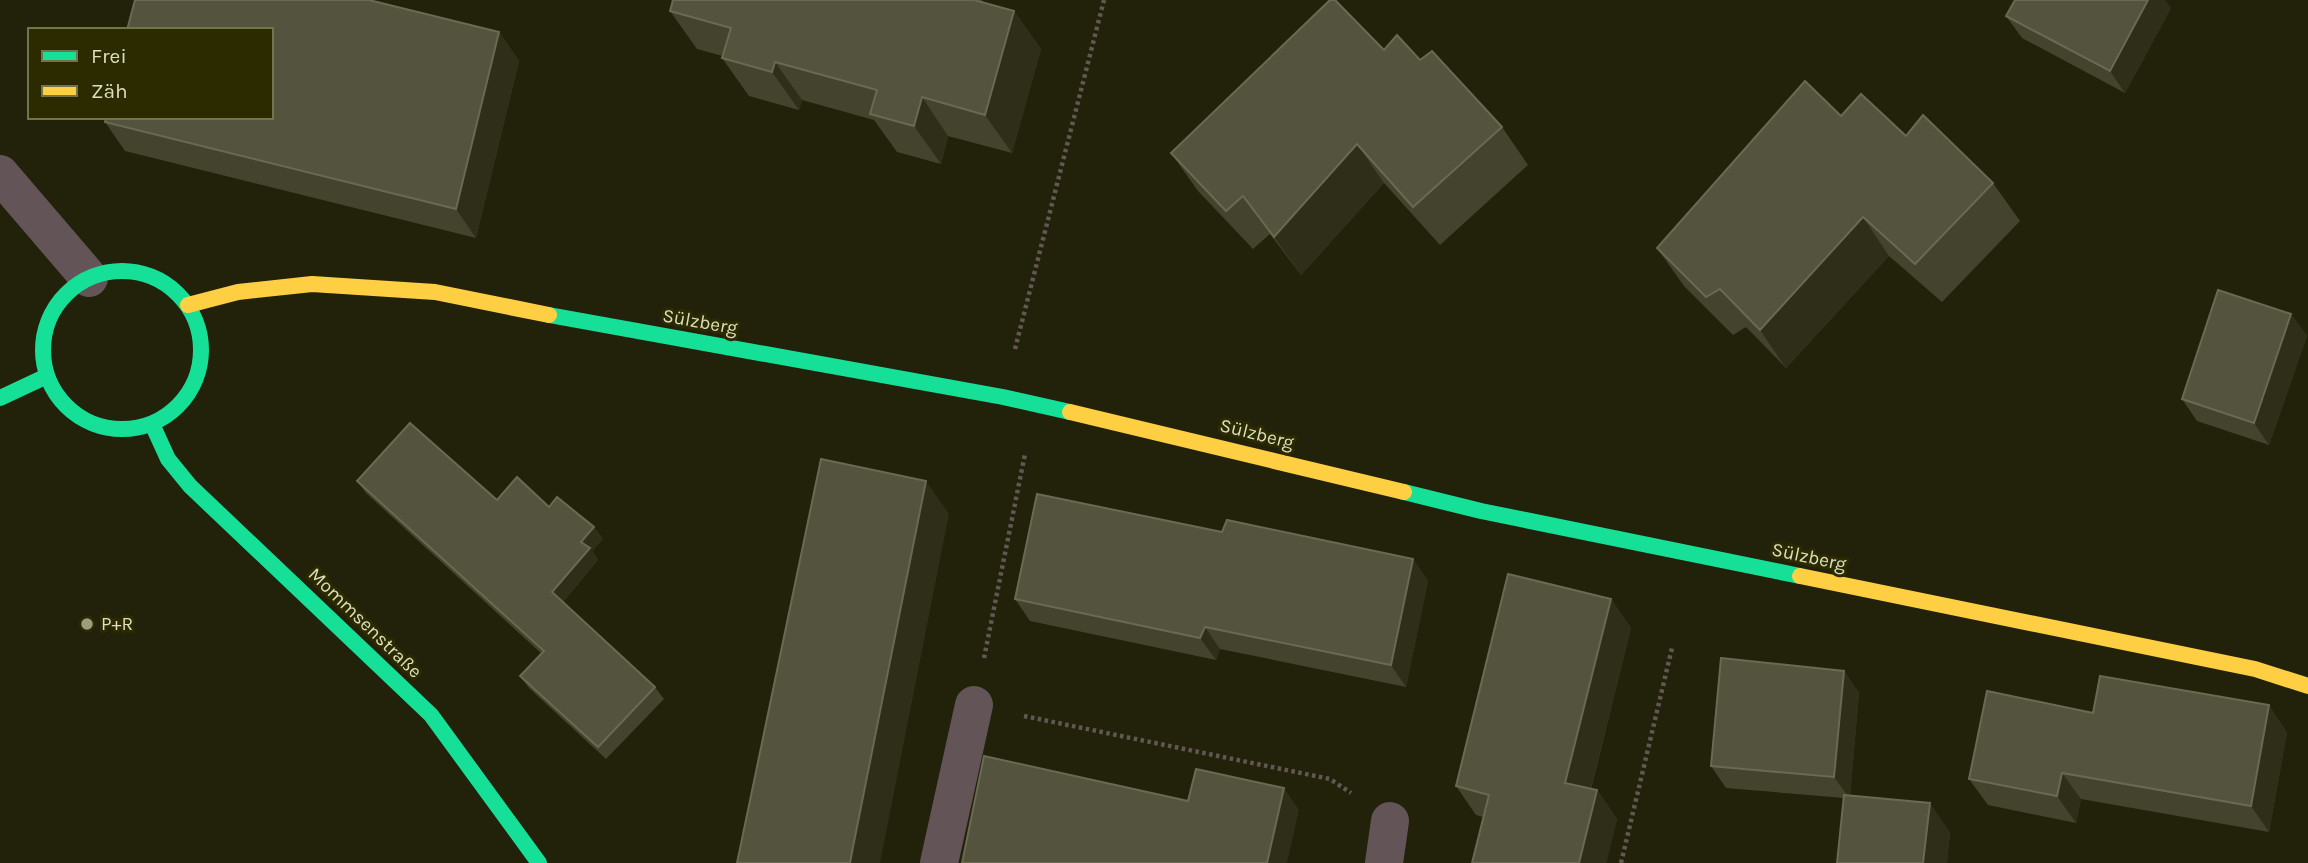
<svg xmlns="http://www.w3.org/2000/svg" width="2308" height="863" viewBox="0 0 2308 863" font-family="Karla,sans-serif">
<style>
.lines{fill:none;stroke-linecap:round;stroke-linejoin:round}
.path{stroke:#625853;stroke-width:4.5;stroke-dasharray:3.5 3.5;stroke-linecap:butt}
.street{stroke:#635458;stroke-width:38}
.fast{stroke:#16e098;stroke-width:16}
.slow{stroke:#ffcf43;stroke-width:16}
.wall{fill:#44442e}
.shaded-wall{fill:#2f2f19}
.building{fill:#54543e;stroke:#6a6a52;stroke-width:2}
.poi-dot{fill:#9c9c81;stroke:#2c2b00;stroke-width:2.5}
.labels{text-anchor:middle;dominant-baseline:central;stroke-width:6;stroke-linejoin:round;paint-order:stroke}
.street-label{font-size:19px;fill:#dddec1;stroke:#2c2b00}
.poi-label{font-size:19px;fill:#dddec1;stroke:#2c2b00;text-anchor:start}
</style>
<rect width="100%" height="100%" fill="#22210a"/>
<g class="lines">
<path class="path" d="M 1015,349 L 1104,0
M 984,658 L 1025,454
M 1024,716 L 1330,779 L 1351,793
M 1621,863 L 1672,648"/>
<path class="street" d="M 0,174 L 89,278
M 939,863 L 974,705
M 1384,863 L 1390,821"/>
<path class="fast" d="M43 350a79 79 0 1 1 158 0a79 79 0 1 1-158 0Z
M 549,315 L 1003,397 L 1070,412
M 0,398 L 47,376
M 152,424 L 168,459 L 190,486 L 431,715 L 539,863
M 1404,492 L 1481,511 L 1800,576"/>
<path class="slow" d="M 188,305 L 238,292 L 312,284 L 435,292 L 549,315
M 1070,412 L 1404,492
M 1800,576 L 2255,669 L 2308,686"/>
</g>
<path class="wall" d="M 673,0 L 982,0 L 984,3 L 1014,11 L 1041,49 L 1012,153 L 948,136 L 941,164 L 897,152 L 874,120 L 802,100 L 799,110 L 749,96 L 722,58 L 723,56 L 697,49 L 670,11 Z
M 2171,8 L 2125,93 L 2022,38 L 2006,16 Z
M 499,32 L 519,61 L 476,238 L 125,151 L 105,122 Z
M 1384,50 L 1420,60 L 1502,127 L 1528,165 L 1440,245 L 1384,183 L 1301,275 L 1270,234 L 1253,249 L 1198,191 L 1171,153 Z
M 1841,116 L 1906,136 L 1993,183 L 2020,221 L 1942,302 L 1889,256 L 1786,368 L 1746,327 L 1733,335 L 1684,286 L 1657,248 Z
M 2291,314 L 2307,336 L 2269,445 L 2197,421 L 2182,399 Z
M 357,481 L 549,507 L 594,527 L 603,539 L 592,551 L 598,560 L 563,602 L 655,687 L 664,699 L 606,759 L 529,688 L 520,676 L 542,654 L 366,493 Z
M 1222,532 L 1413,559 L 1428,581 L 1406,687 L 1220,649 L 1216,660 L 1030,621 L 1015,599 Z
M 1611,599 L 1631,628 L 1591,789 L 1597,790 L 1617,819 L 1606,863 L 1472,863 L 1483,817 L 1476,815 L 1456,786 Z
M 1844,671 L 1859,693 L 1850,795 L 1950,832 L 1947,863 L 1837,863 L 1844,798 L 1726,788 L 1711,766 Z
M 2093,713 L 2287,732 L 2269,832 L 2081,799 L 2076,823 L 1988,805 L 1969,779 Z"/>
<path class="shaded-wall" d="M 2148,0 L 2165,0 L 2171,8 L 2125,93 L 2110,71 Z
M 1014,11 L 1041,49 L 1012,153 L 985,115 Z
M 499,32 L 519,61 L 476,238 L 456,209 Z
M 775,62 L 802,100 L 799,110 L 772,72 Z
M 922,97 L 948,136 L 941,164 L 914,126 Z
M 1357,144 L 1384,183 L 1301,275 L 1274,237 Z
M 1863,217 L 1889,256 L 1786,368 L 1760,330 Z
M 2291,314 L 2307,336 L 2269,445 L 2254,423 Z
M 926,481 L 949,514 L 880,863 L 850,863 Z
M 594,527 L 603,539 L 592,551 L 598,560 L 561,604 L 552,592 L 581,542 Z
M 1413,559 L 1428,581 L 1406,687 L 1391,665 Z
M 1611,599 L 1631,628 L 1585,811 L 1565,783 Z
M 1205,627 L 1220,649 L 1216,660 L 1200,638 Z
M 1844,671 L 1859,693 L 1850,799 L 1834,777 Z
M 2269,705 L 2287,732 L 2269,832 L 2251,806 Z
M 2062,773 L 2081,799 L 2076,823 L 2057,796 Z
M 1284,788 L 1299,810 L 1287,863 L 1267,863 Z
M 1597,790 L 1617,819 L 1606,863 L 1579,863 Z
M 1930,803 L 1950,832 L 1947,863 L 1923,863 Z"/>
<path class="building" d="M 135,0 L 369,0 L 499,32 L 456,209 L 105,122 L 106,117 L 271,117 L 271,30 L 127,30 Z
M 673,0 L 974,0 L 1014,11 L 985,115 L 922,97 L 914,126 L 870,114 L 877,90 L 775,62 L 772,72 L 722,58 L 731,28 L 670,11 Z
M 1330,0 L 1335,0 L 1384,50 L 1397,35 L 1420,60 L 1432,51 L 1502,127 L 1413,207 L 1357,144 L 1274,237 L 1243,196 L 1226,211 L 1171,153 Z
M 2015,0 L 2148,0 L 2110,71 L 2006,16 Z
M 1805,81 L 1841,116 L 1861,94 L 1906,136 L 1923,115 L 1993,183 L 1915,264 L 1863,217 L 1760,330 L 1720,289 L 1706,297 L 1657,248 Z
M 2218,290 L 2291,314 L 2254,423 L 2182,399 Z
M 410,423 L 497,500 L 517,477 L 549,507 L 557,497 L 594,527 L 581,542 L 590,548 L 552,592 L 655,687 L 598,747 L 520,676 L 544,651 L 357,481 Z
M 821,459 L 926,481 L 853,847 L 850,863 L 737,863 Z
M 1037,494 L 1222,532 L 1227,520 L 1413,559 L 1391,665 L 1205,627 L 1200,638 L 1015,599 Z
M 1508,574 L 1611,599 L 1565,783 L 1597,790 L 1579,863 L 1472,863 L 1489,795 L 1456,786 Z
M 1721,658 L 1844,671 L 1834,777 L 1711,766 Z
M 2100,676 L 2269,705 L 2251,806 L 2062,773 L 2057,796 L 1969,779 L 1987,691 L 2093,713 Z
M 984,756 L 1188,801 L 1196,769 L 1284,788 L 1267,863 L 962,863 Z
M 1844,795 L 1930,803 L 1923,863 L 1837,863 Z"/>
<circle class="poi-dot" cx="87" cy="624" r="7"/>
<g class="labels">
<g class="street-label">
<text transform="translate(700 322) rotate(10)">Sülzberg</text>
<text transform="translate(1257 434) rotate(14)">Sülzberg</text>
<text transform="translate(1809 557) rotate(12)">Sülzberg</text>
<text transform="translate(365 623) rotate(44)">Mommsenstraße</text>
</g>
<g class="poi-label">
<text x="101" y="624">P+R</text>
</g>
</g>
<rect x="28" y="28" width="245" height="91" fill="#2c2b00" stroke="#73734d" stroke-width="2"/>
<rect x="42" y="51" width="35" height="10" fill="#16e098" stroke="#73734d" stroke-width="2"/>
<text x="91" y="63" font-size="21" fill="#dddec1">Frei</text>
<rect x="42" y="86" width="35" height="10" fill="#ffcf43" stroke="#73734d" stroke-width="2"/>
<text x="91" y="98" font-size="21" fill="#dddec1">Zäh</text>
</svg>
